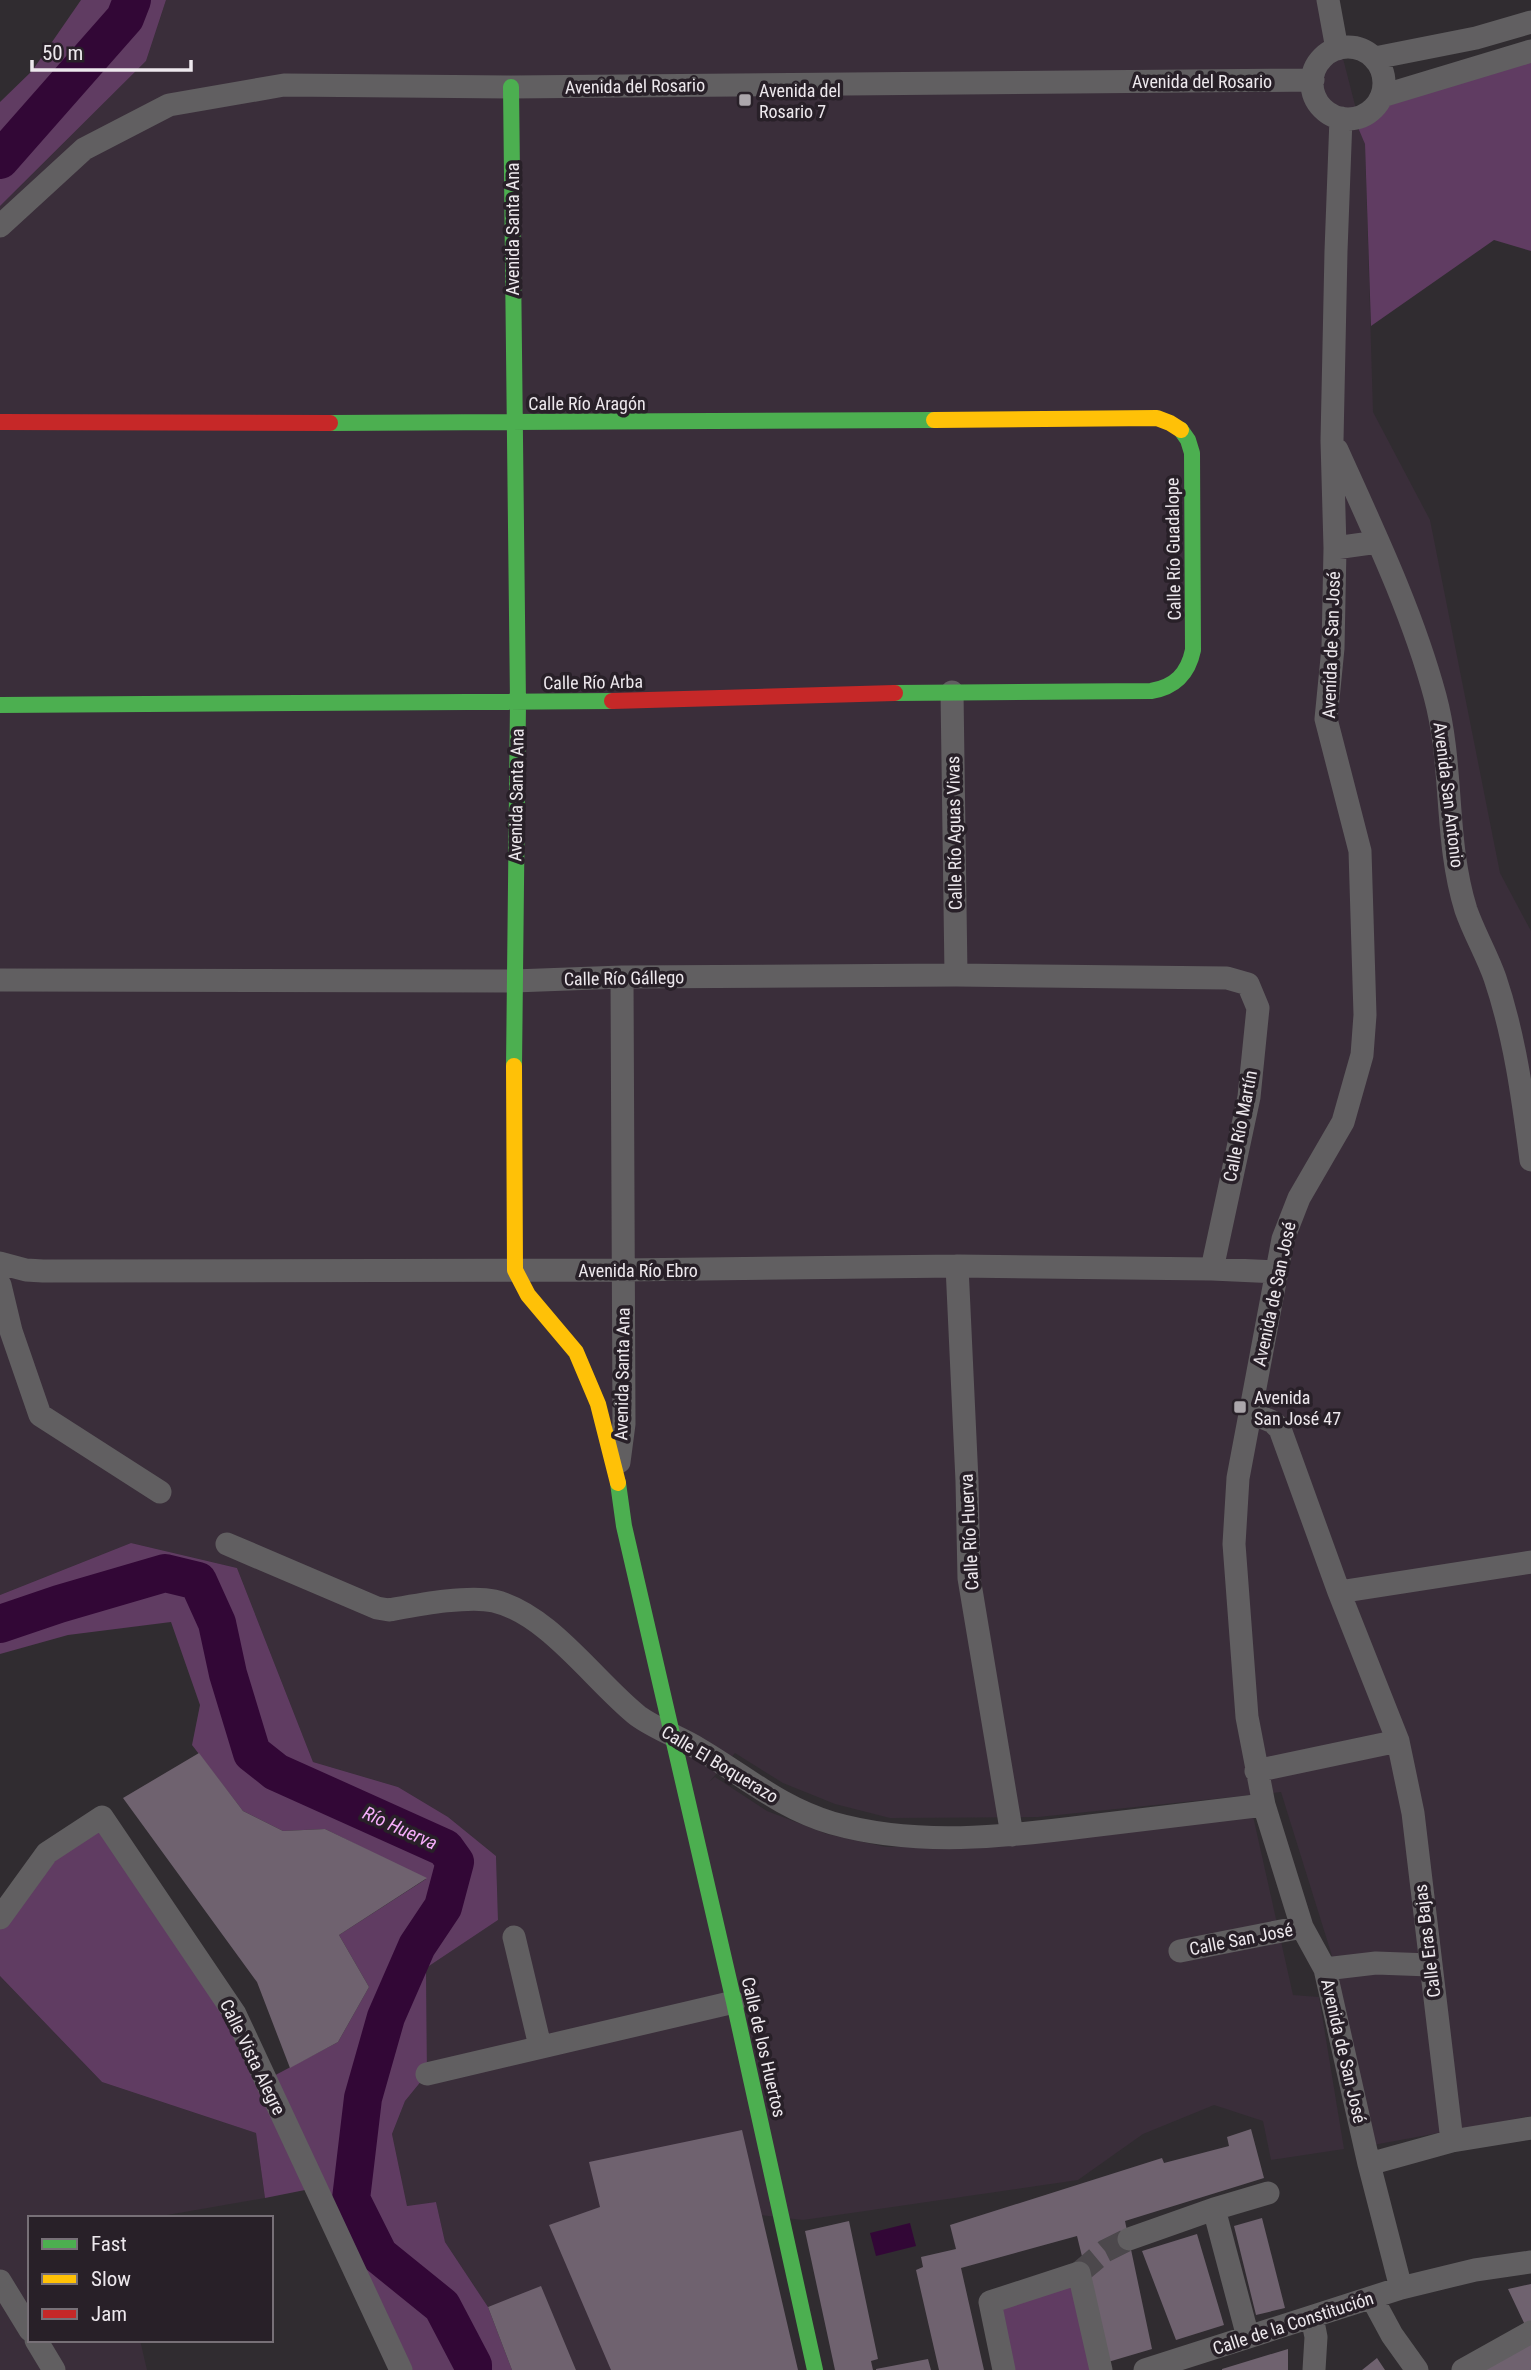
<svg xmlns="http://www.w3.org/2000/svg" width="1531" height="2370" viewBox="0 0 1531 2370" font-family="'Roboto Condensed',sans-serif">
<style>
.built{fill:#3a2e3a}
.green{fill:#603c62}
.water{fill:#320736}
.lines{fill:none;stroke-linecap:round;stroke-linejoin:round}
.river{stroke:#320736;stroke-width:38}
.building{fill:#6f626f}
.street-tunnel{stroke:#4c484c;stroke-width:23;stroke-dasharray:23 11;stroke-linecap:butt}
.street{stroke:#615f61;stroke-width:23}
.fast{stroke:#4caf50;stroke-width:16}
.slow{stroke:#ffc107;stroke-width:16}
.jam{stroke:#c62828;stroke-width:16}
.poi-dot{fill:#aba6ab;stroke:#282028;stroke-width:2.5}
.labels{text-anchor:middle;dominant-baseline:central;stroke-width:7;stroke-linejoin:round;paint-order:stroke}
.street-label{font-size:18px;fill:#ede8ed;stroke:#282028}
.poi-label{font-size:18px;fill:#ede8ed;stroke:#282028;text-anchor:start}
.water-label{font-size:19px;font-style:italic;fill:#f7aefc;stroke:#282028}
</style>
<rect width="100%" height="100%" fill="#302c30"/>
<path class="built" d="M 166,0 L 1328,0 L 1365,144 L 1373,412 L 1430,520 L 1500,873 L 1531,931 L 1531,2116 L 1373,2145 L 1332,1956 L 1281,1792 L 1038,1817 L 890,1818 L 835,1804 L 783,1783 L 735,1753 L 709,1782 L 715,1777 L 767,1811 L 827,1834 L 886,1847 L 1023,1844 L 1253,1816 L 1293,1995 L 1319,1997 L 1344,2149 L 1271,2160 L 1263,2121 L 1214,2105 L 1143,2134 L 1078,2180 L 803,2220 L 760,2215 L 798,2370 L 576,2370 L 541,2287 L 488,2307 L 445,2242 L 436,2202 L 407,2206 L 392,2134 L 405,2101 L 427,2074 L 426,1968 L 498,1920 L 496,1856 L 448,1817 L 398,1787 L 313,1762 L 237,1568 L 131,1543 L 0,1595 L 0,206 L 146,61 Z
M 0,1976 L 102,2082 L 256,2133 L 265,2198 L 150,2218 L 30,2218 L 30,2340 L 140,2340 L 147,2370 L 0,2370 Z"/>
<path class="green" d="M 81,0 L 166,0 L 146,61 L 0,206 L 0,102 L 32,71 Z
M 1531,51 L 1531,251 L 1494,240 L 1371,326 L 1365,144 L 1354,118 C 1367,114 1374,108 1382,96 Z
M 131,1543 L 237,1568 L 313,1762 L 398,1787 L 448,1817 L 496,1856 L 498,1920 L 426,1968 L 427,2074 L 405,2101 L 392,2134 L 407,2206 L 436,2202 L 445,2242 L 488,2307 L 512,2370 L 401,2370 L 315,2188 L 265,2198 L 256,2133 L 102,2082 L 0,1976 L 0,1918 L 47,1853 L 102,1817 L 266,2080 L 338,2042 L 369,1987 L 339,1935 L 426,1879 L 325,1829 L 283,1831 L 243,1811 L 192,1745 L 200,1705 L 171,1622 L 68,1635 L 0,1654 L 0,1595 Z
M 1076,2280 L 1095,2370 L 1010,2370 L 997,2306 Z"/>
<path class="water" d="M 910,2223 L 916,2246 L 876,2256 L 870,2233 Z"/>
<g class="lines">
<path class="river" d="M 0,160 L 125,18 L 132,0
M 0,1624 L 59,1604 L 165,1573 L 198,1581 L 217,1623 L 228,1674 L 252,1753 L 276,1772 L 445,1848 L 455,1862 L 443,1907 L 417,1946 L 386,2017 L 363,2098 L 351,2199 L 379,2255 L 442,2306 L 473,2365 L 473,2370"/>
</g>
<path class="building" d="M 199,1753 L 243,1811 L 283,1831 L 325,1829 L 427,1878 L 339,1935 L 369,1987 L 338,2042 L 290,2068 L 257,1982 L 123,1798 Z
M 1251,2129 L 1264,2178 L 1125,2221 L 1152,2349 L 1108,2362 L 1077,2236 L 961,2268 L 984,2370 L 939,2370 L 916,2270 L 923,2267 L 921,2257 L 956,2249 L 950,2225 L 1162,2158 L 1164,2163 L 1229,2146 L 1227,2137 Z
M 742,2130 L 798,2370 L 611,2370 L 549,2225 L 600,2207 L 589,2162 Z
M 1262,2218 L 1285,2308 L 1256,2315 L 1234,2226 Z
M 849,2221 L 878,2359 L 871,2361 L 873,2370 L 835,2370 L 805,2231 Z
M 1197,2234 L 1224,2325 L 1176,2340 L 1142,2251 Z
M 1531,2284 L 1531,2323 L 1525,2325 L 1508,2289 Z
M 541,2286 L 576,2370 L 512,2370 L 488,2307 Z
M 1531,2338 L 1531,2370 L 1470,2370 Z
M 1288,2349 L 1288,2370 L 1222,2370 L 1222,2369 Z
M 1377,2358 L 1385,2370 L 1362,2370 Z
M 928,2359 L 931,2370 L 876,2370 L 876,2369 Z"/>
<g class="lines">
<path class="street-tunnel" d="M 1079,2273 L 1105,2251 L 1129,2239"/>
<path class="street" d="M 1328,0 L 1337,49
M1312 83a36 36 0 1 1 72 0a36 36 0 1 1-72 0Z
M 1375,58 L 1476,38 L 1531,22
M 1382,96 L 1531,51
M 1341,118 L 1336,251 L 1332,441 L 1335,548 L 1333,648 L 1326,719 L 1360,851 L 1365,1015 L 1362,1055 L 1343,1122 L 1299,1198 L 1283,1239 L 1238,1478 L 1234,1544 L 1247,1717 L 1264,1805 L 1302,1927 L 1325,1969 L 1369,2164 L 1401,2288
M 0,226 L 84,149 L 169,105 L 284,85 L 511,87 L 1313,80
M 1337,450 C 1373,530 1412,611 1435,696 C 1454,766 1444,840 1466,910 C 1474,933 1487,955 1495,978 C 1515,1037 1523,1099 1531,1160
M 1335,548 L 1378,542
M 952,692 L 956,975
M 0,980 L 514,981 L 622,977 L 956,975 L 1227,978 L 1248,984 L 1258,1008 L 1249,1097 L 1212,1269
M 0,1263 L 26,1270 L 43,1271 L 623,1270 L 957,1266 L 1212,1269 L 1276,1272
M 957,1266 L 967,1481 L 969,1578 L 1012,1835
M 0,1285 L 11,1331 L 40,1415 L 160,1492
M 1249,1412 L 1273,1422 L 1280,1429 L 1339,1592 L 1398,1741 L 1413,1813 L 1452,2141
M 619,1462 L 624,1424 L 622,977
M 227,1544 L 377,1608 L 389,1610 C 417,1605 468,1595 494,1601 C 549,1614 595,1682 638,1716 C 656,1729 679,1737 699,1749 C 745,1776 779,1807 832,1823 C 917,1847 1004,1837 1090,1826 C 1148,1819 1206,1812 1264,1805
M 1339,1592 L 1531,1562
M 1256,1771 L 1398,1741
M 0,1918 L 47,1853 L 102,1817 L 235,2014 L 401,2370
M 514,1937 L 540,2046
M 1180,1951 L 1302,1927
M 1325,1969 L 1376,1963 L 1430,1965
M 427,2074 L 734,2002
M 1369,2164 L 1452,2141 L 1531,2128
M 1214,2209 L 1248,2337
M 1129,2239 L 1214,2209 L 1268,2193
M 0,2281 L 30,2330
M 1372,2298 L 1392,2335 L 1417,2370
M 1312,2317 L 1316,2337 L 1314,2370
M 36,2340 L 54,2370
M 1004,2370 L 990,2302 L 1079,2273 L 1101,2370
M 1145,2370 L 1401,2288 L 1475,2270 L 1531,2262
M 1463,2370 L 1531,2332"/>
<path class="fast" d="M 511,87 L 518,703 L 514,1066
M 330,423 L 934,420
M 895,693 L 1151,691 C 1175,687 1188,674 1193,650 L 1192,453 L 1188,440 L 1181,430
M 0,705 L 612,701
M 618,1483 L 624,1526 L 734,2002 L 815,2370"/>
<path class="slow" d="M 934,420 L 1157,418 L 1170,423 L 1181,430
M 514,1066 L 515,1270 L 528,1295 L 576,1352 L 598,1404 L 618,1483"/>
<path class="jam" d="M 0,422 L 330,423
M 612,701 L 895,693"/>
</g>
<g class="poi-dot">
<rect x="738" y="93" width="14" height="14" rx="3.5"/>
<rect x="1233" y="1400" width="14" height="14" rx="3.5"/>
</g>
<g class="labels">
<g class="street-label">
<text x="1202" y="81">Avenida del Rosario</text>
<text transform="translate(635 86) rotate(-1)">Avenida del Rosario</text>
<text transform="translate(512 229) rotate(-90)">Avenida Santa Ana</text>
<text x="587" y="403">Calle Río Aragón</text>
<text transform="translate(1173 549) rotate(-91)">Calle Río Guadalope</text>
<text transform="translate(1331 645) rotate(-88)">Avenida de San José</text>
<text transform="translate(593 682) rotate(-1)">Calle Río Arba</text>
<text transform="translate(516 795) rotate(-89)">Avenida Santa Ana</text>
<text transform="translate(1449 795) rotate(83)">Avenida San Antonio</text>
<text transform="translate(954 833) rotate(-91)">Calle Río Aguas Vivas</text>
<text transform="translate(624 978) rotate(-1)">Calle Río Gállego</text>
<text transform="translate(1240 1126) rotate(-79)">Calle Río Martín</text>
<text x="638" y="1270">Avenida Río Ebro</text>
<text transform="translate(1274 1294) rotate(-78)">Avenida de San José</text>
<text transform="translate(622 1374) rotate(-89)">Avenida Santa Ana</text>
<text transform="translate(969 1532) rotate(-93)">Calle Río Huerva</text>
<text transform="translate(720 1764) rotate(31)">Calle El Boquerazo</text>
<text transform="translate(1241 1939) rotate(-11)">Calle San José</text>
<text transform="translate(1427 1941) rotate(-97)">Calle Eras Bajas</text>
<text transform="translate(764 2047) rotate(77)">Calle de los Huertos</text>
<text transform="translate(1344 2051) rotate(77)">Avenida de San José</text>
<text transform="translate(253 2057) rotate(64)">Calle Vista Alegre</text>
<text transform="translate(1293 2323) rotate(-18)">Calle de la Constitución</text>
</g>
<g class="poi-label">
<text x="759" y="90">Avenida del<tspan x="759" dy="21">Rosario 7</tspan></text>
<text x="1254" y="1397">Avenida<tspan x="1254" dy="21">San José 47</tspan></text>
</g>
<g class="water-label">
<text transform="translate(400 1828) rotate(24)">Río Huerva</text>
</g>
</g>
<rect x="28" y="2216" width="245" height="126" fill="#282028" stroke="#777077" stroke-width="2"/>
<rect x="42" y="2239" width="35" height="10" fill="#4caf50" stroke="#777077" stroke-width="2"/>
<text x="91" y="2251" font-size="21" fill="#ede8ed">Fast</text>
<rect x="42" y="2274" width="35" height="10" fill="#ffc107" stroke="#777077" stroke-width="2"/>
<text x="91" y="2286" font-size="21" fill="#ede8ed">Slow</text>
<rect x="42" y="2309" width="35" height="10" fill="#c62828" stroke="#777077" stroke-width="2"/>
<text x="91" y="2321" font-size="21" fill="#ede8ed">Jam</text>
<path d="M32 60v10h159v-10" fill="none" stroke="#ede8ed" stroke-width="3.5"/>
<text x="42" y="60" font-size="21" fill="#ede8ed" stroke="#282028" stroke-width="5" paint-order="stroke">50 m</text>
</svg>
